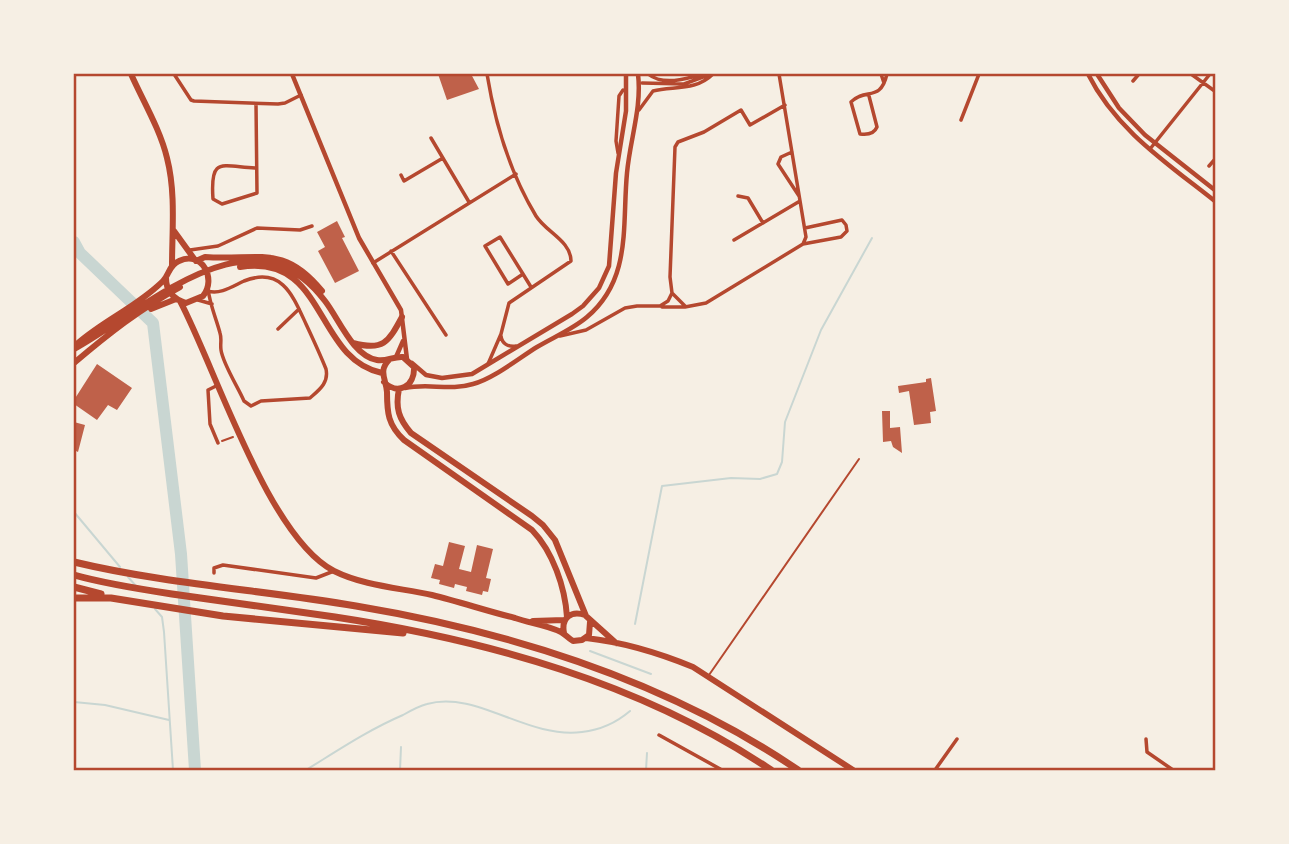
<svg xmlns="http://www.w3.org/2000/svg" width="1289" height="844" viewBox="0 0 1289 844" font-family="'Varela Round',sans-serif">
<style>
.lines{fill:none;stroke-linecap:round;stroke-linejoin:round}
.stream{stroke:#c9d6d2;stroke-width:2}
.river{stroke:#c9d6d2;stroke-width:12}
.building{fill:#bf614a}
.path{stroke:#b5482f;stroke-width:2}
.service{stroke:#b5482f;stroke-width:2}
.minor{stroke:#b5482f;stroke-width:3.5}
.tertiary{stroke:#b5482f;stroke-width:4.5}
.primary{stroke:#b5482f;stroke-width:6}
.motorway{stroke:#b5482f;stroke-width:7}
.neatline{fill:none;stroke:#b5482f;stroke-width:2.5}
</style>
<rect width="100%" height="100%" fill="#f6efe4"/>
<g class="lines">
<path class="stream" d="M 74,512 L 120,567
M 128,577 L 136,586
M 155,609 L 162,617 L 164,632 L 173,770
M 635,624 L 662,486 L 731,478 L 760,479 L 777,474 L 782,462 L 785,422 L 821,330 L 872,238
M 590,651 L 651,674
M 74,702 L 105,705 L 169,720
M 306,770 C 337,751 368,730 403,715 C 410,711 419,706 427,704 C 477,690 526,739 582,732 C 600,730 616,723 630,711
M 400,770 L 401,747
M 646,770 L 647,753"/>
<path class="river" d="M 74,242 L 80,253 L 153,323 L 181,554 L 195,770"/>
</g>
<path class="building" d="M 438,74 L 471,74 L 479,89 L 447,100 Z
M 337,221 L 345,237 L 342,238 L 359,271 L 335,283 L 318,251 L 325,247 L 317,232 Z
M 97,364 L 132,388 L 117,410 L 108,405 L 97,420 L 74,404 L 74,400 Z
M 931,378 L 936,411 L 930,412 L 931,423 L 914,425 L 909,391 L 899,393 L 898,386 L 926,382 L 926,379 Z
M 882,411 L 890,411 L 890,428 L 900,427 L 902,453 L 893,447 L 891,441 L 883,442 Z
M 74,422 L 85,425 L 78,452 L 74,450 Z
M 449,542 L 465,546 L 459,569 L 471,572 L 477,545 L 493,549 L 486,578 L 491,579 L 488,592 L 483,591 L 482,595 L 466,591 L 467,587 L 455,584 L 454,588 L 439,584 L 440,580 L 431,578 L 435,564 L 443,566 Z"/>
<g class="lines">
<path class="path" d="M 222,441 L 233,437"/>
<path class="service" d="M 709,675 L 859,459"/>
<path class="minor" d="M 174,74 L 191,100 L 194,101 L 278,104 L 285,103 L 301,95
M 487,74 C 495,123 510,173 536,216 C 546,232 571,241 571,261 L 509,303 L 501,334 L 488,364
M 648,74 C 663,86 686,79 703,74
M 881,74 L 884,83
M 1191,74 L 1216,92
M 1133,81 L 1139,74
M 642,83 L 684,84 L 711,74
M 869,96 L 877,127 C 874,134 867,135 860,134 L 851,102 C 866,87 880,103 887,74
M 639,110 L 653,91 C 674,86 696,91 713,74
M 961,120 L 979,74
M 431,138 L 469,202
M 1150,149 L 1210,74
M 792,152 L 781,157 L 778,164 L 799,196
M 618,153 L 616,141 L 619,96 L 623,90
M 1209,166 L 1216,158
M 255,168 C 220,166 210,157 213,199 L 222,204 L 257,193 L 256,104
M 401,175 L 404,181 L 443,158
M 738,196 L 748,198 L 763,223
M 734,240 L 800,201
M 803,244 L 841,237 L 847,231 L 846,225 L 842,220 L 805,228
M 190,250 L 218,246 L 257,228 L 300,230 L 312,226
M 391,251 L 446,335
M 373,263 L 516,174
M 523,274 L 500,237 L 485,246 L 508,284 L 523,274 L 531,287
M 208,291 C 220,295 233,286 244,281 C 282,266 293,296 306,324 C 313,339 320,354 326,369 C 329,383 319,390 310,398 L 261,401 L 251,406 L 244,401 C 238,387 223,364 221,350 C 220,344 222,339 220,333 C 216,318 210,305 208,289
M 672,293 L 685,306
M 198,300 L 212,304
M 662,307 L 685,307 L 706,303 L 803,244 L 806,237 L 779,74
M 278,329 L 299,309
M 501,336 C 502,344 508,347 516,346
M 560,336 L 586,330 L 625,308 L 637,306 L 660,306 L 668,301 L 672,293 L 670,277 L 675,147 L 678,142 L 704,132 L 741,110 L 750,125 L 785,105
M 218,443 L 210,424 L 208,390 L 218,385
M 214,573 L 214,568 L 223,565 L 316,578 L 334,571
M 659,735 L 722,770
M 1146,739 L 1147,752 L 1173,770
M 935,770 L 957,739"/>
<path class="tertiary" d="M 292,74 L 359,238 L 401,310 L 407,359
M 1088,74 C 1116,130 1167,163 1216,202
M 1097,74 L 1119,108 L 1145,135 L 1216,191
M 396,357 L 403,341
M 412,363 L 426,375 L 442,378 L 472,374 L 572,314 L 583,306 L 599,288 L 609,266 L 616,173 L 626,111 L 626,74
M 405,388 C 428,383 450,391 473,384 C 493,379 519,358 537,347 C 554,337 573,329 587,317 C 632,279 622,225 627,173 C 630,139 642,108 638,74"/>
<path class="primary" d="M 131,74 C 143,101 160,129 167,158 C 176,193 172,231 172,266
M 174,231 L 195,260
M 196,261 L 205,257 C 257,261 283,243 322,291
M 240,267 C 327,253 314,359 382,373
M 180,301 C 216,369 268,537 334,571 C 364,586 401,588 432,595 C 460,602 487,611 515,618 C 529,623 547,625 561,632 C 565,634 568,638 573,641 L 582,640 L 589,635 L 590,622
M 151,309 L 176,299
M 78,343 C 104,320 138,306 163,281 C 169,275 169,265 179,261 C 202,250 217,279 203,296 L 186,303 C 173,299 166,291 166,278
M 353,343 C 383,351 388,343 402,317
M 74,349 C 147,309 252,204 325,301 C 339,319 353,356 377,360 C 386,362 394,356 403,357 L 414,367 C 415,386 398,396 384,382
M 389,360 C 378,371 386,379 387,392 C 387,413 388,425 404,440 L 532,530 C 553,552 565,587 567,617
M 74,363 C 107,335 141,308 180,287
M 399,389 C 395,408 399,419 411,433 L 532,516 L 543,525 L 555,540 L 586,616 L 616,643
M 533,621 L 564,620
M 564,633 C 561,618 571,610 585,615
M 586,638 C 622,642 659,653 693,667 L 853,770"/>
<path class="motorway" d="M 74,562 C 166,584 262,590 356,606 C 511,632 667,681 798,770
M 74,575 C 106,584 139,589 172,594 C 226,602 281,609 335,617 C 486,640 642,683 771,770
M 74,587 L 101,594
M 74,598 L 111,598 L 223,616 L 403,633"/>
</g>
<rect width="1289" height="844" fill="none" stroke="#f6efe4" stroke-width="150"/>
<rect x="75" y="75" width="1139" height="694" class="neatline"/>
</svg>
